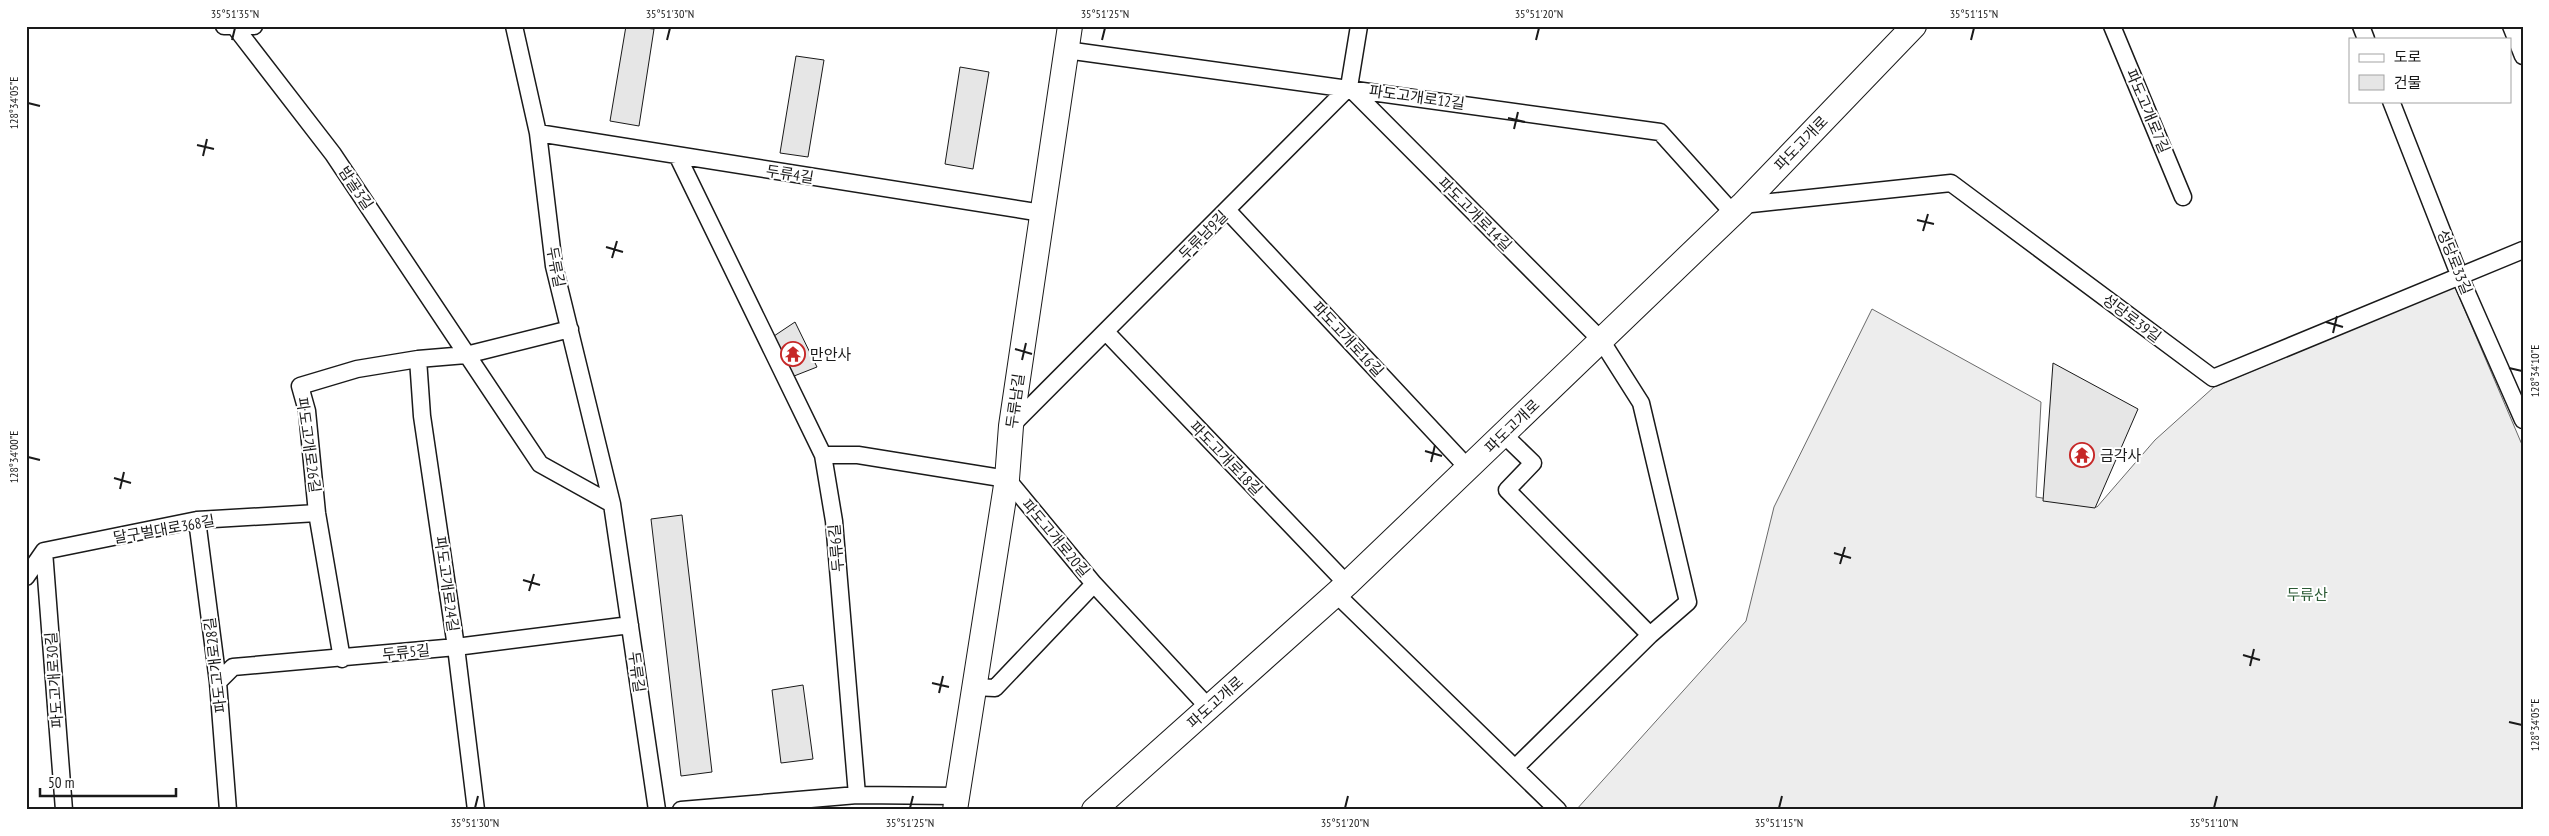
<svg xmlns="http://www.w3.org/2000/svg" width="2549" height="836" viewBox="0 0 2549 836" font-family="'PT Sans Narrow','Noto Sans KR',sans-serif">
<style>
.built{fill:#ededed;stroke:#6a6a6a}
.building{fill:#e6e6e6;stroke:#1a1a1a}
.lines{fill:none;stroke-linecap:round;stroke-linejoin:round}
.street-casing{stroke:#1a1a1a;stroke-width:19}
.secondary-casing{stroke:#1a1a1a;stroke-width:26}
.street{stroke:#fff;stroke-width:16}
.secondary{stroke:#fff;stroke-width:24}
.ticks{fill:none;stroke:#1a1a1a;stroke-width:2}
.labels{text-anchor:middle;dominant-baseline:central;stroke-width:4;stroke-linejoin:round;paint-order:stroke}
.street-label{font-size:15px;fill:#1a1a1a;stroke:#fff}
.poi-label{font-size:15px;fill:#1a1a1a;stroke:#fff;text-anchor:start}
.park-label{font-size:15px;fill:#2b5a34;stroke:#fff}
.neatline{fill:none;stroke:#1a1a1a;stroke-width:2}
.ticks-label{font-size:12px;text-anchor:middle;fill:#1a1a1a}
</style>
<rect width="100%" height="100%" fill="#fff"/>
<path class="built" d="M 2455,287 L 2523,447 L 2523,810 L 1576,810 L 1746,621 L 1774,507 L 1872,309 L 2041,402 L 2036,497 L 2097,507 L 2155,440 L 2214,387 Z"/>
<path class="building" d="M 626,26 L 654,29 L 639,126 L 610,121 Z
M 796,56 L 824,60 L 808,157 L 780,153 Z
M 960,67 L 989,72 L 973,169 L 945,164 Z
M 795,322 L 817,367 L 789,378 L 768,340 Z
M 2053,363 L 2138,409 L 2095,508 L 2043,501 Z
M 682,515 L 712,772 L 681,776 L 651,519 Z
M 803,685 L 813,759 L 781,763 L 772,690 Z"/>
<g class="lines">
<defs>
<path id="street" d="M 224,26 L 254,26
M 514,26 L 538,133 L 554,266 L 612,504 L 657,810
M 2112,26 L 2183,197
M 2361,26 L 2366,39
M 2511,26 L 2523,56
M 235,27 L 333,154 L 540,464 L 612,504
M 1066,50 L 1660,132 L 1732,212
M 1349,87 L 1601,340 L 1641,403 L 1688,602 L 1650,635
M 2391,101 L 2460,277 L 2523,420
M 538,133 L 1042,213
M 678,157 L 823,455 L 834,521 L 857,795 L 681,810
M 1742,205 L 1951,183 L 2213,378 L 2523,250
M 1227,210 L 1468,468
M 1106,332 L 1347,584
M 418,359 L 422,416 L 456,647 L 476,810
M 1011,426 L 1349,87 L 1359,26
M 1503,434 L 1533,463 L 1507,490 L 1650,635 L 1515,768
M 823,455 L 858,455 L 1007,479 L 1094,584 L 1209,708
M 197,520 L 218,682 L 228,810
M 44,551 L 64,810
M 26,577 L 44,551 L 197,520 L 317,513
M 1336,594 L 1558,810
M 342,659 L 317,513 L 307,411 L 300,386 L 357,369 L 418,359 L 466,355 L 570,329
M 218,682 L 233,667 L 456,647 L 630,625
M 973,687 L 995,688 L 1094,584
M 857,795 L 957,796"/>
<path id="secondary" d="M 955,810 L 1007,479 L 1011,426 L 1070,26
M 1094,810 L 1347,584 L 1742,205 L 1914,26"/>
</defs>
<use href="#street" class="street-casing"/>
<use href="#secondary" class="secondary-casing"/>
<use href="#street" class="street"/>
<use href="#secondary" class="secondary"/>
</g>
<path class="ticks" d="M 232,40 L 235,28M 667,40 L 670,28M 1102,40 L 1105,28M 1536,40 L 1539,28M 1971,40 L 1974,28M 28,103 L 40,106M 1508,118 L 1525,122M 1514,129 L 1518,112M 197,145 L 214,149M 203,156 L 207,139M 1917,220 L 1934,224M 1923,231 L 1928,214M 606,247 L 623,252M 612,258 L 617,241M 2326,322 L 2343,327M 2333,333 L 2337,316M 1015,349 L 1032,354M 1022,360 L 1026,343M 2509,368 L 2522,371M 1425,451 L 1442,456M 28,457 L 40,460M 1431,462 L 1435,445M 114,478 L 131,483M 120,489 L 124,472M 1834,553 L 1851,558M 1840,564 L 1845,547M 523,580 L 540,585M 529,591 L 534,574M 2243,655 L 2260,660M 2250,666 L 2254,649M 932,683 L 949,687M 939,693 L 943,676M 2509,722 L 2522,725M 475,808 L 478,796M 910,808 L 913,796M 1345,808 L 1348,796M 1779,808 L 1782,796M 2214,808 L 2217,796"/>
<defs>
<symbol id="temple-ring" viewBox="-11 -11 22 22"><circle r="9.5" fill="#fff" stroke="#c62828" stroke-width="1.5"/><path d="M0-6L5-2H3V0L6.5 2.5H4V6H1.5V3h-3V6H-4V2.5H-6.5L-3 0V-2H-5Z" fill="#c62828"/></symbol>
</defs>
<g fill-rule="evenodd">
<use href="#temple-ring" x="779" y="340" width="28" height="28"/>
<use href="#temple-ring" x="2068" y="441" width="28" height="28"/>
</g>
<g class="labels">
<g class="street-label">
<text transform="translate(1417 97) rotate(8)">파도고개로12길</text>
<text transform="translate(2148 111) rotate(67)">파도고개로7길</text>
<text transform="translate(1801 143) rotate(-46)">파도고개로</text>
<text transform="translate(790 174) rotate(9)">두류4길</text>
<text transform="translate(356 188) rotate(56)">밤골3길</text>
<text transform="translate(1475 214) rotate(45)">파도고개로14길</text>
<text transform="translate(1203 235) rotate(-45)">두류남9길</text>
<text transform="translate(2455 262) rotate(68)">성당로33길</text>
<text transform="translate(556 267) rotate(79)">두류길</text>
<text transform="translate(2132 318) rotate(37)">성당로39길</text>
<text transform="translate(1348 339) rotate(47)">파도고개로16길</text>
<text transform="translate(1015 401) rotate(-82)">두류남길</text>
<text transform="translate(1512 426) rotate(-44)">파도고개로</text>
<text transform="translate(309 445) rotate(82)">파도고개로26길</text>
<text transform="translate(1226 458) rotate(46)">파도고개로18길</text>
<text transform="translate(164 529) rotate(-10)">달구벌대로368길</text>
<text transform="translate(1056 538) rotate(50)">파도고개로20길</text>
<text transform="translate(836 548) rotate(-95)">두류6길</text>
<text transform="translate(447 584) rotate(82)">파도고개로24길</text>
<text transform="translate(406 652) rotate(-6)">두류5길</text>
<text transform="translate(215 665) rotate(-97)">파도고개로28길</text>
<text transform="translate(637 672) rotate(82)">두류길</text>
<text transform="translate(54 680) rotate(-94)">파도고개로30길</text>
<text transform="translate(1215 702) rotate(-42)">파도고개로</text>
</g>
<g class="poi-label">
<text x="810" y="354">만안사</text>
<text x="2100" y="455">금각사</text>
</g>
<g class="park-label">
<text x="2307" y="594">두류산</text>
</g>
</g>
<rect width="2549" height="836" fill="none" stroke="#ffffff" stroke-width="55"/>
<rect x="2349" y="38" width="162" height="65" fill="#ffffff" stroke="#a3a3a3"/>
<rect x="2359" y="54" width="25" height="8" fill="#ffffff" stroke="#a3a3a3"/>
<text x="2394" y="62" font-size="15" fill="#1a1a1a">도로</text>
<rect x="2359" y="75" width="25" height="15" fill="#e6e6e6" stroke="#a3a3a3"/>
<text x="2394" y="88" font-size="15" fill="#1a1a1a">건물</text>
<path d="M40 788v8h136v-8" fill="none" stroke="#1a1a1a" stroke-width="2.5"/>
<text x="48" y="788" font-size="15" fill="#1a1a1a" stroke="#ffffff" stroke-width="4" paint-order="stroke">50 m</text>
<rect x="28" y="28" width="2494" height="780" class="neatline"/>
<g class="ticks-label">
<text x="235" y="18">35°51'35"N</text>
<text x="670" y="18">35°51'30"N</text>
<text x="1105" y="18">35°51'25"N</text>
<text x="1539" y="18">35°51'20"N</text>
<text x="1974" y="18">35°51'15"N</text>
<text transform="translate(14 103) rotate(-90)" y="4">128°34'05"E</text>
<text transform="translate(2535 371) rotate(-90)" y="4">128°34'10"E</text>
<text transform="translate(14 457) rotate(-90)" y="4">128°34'00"E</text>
<text transform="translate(2535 725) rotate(-90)" y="4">128°34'05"E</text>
<text x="475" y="827">35°51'30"N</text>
<text x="910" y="827">35°51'25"N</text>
<text x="1345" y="827">35°51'20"N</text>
<text x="1779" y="827">35°51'15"N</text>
<text x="2214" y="827">35°51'10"N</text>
</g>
</svg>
